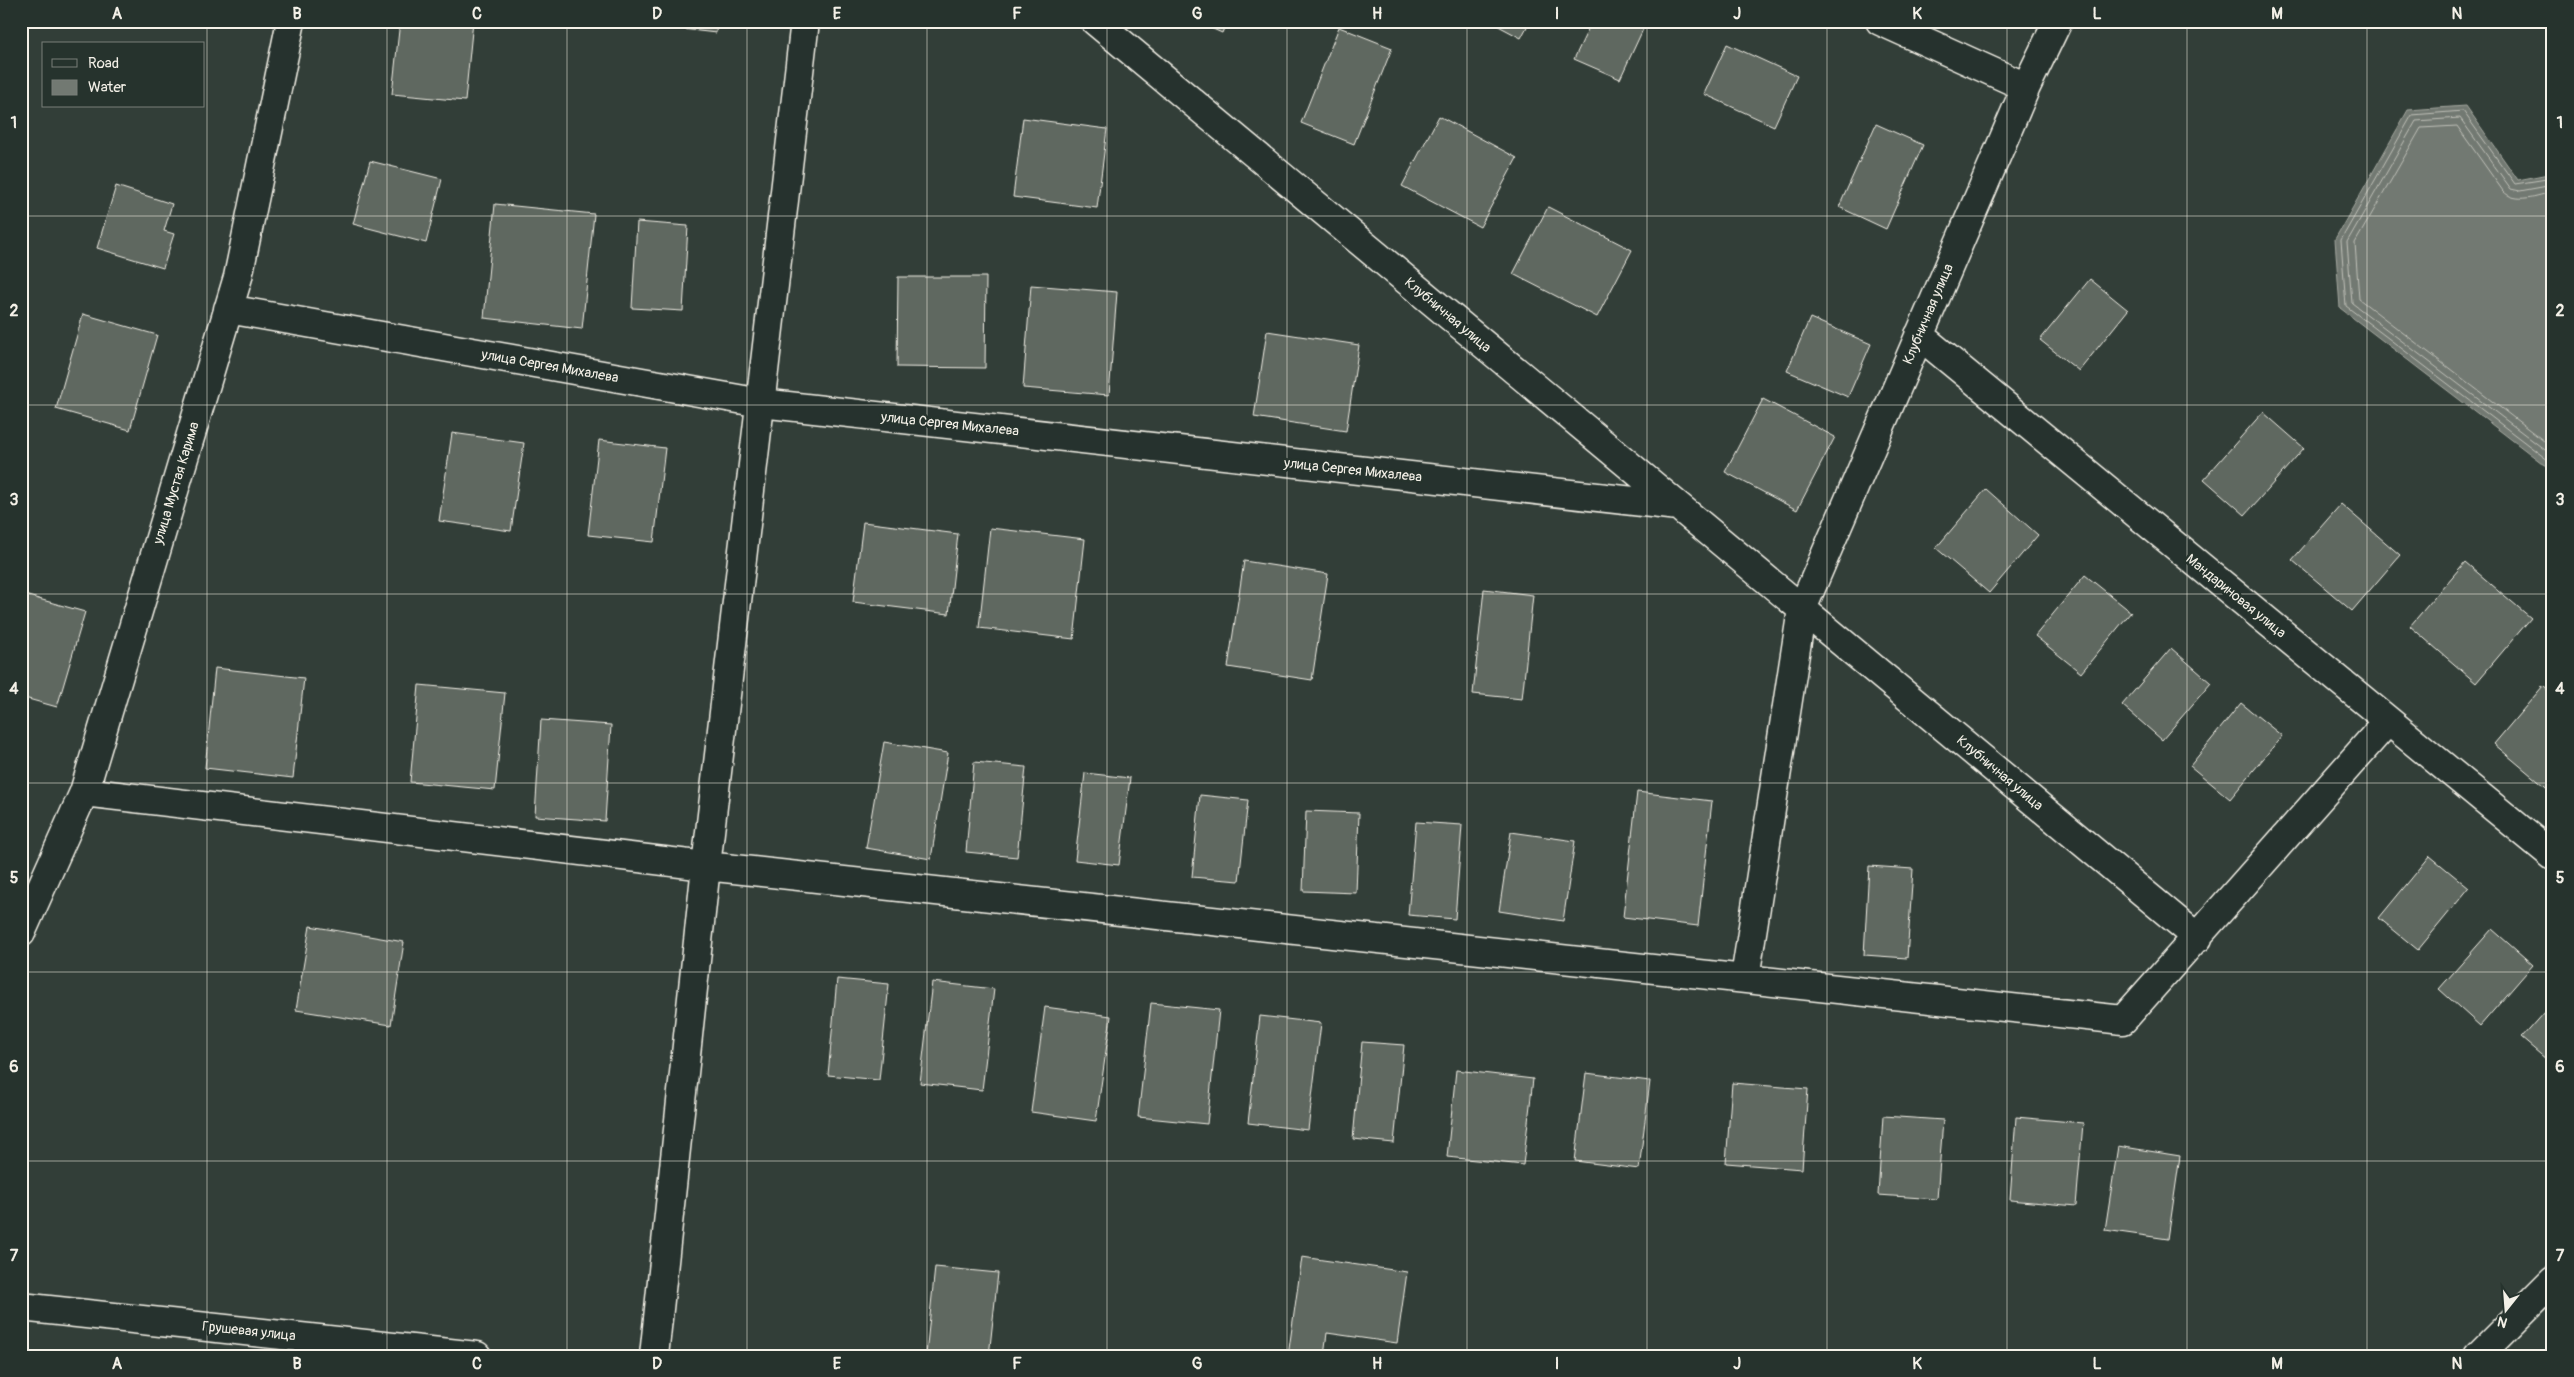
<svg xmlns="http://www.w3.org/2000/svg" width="2574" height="1377" viewBox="0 0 2574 1377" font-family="Pangolin,sans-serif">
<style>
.water{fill:#727972;stroke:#a6a9a1}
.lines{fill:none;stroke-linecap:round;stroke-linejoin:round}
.shore{stroke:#c0c1b9;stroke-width:1}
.building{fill:#5f6861;stroke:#f4f1e8}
.minor-casing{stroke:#f4f1e8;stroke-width:31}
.minor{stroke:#26332d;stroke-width:28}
.grid{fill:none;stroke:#f4f1e8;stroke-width:1;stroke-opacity:0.55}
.labels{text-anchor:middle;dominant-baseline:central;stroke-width:5;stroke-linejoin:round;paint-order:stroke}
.street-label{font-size:14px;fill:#f4f1e8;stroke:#26332d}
.neatline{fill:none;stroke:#f4f1e8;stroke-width:2}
.grid-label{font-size:16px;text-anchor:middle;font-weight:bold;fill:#f4f1e8}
</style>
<rect width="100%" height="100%" fill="#323e38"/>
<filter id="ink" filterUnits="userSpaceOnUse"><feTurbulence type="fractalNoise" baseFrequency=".02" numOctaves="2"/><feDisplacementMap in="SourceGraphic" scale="10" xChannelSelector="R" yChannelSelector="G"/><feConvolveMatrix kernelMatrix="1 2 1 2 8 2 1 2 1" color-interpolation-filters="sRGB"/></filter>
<g filter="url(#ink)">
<path class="water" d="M 2466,106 L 2518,180 L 2553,173 L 2553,469 L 2542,463 L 2340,308 L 2335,239 L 2408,110 Z"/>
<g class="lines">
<path class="shore" d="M 2553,178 L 2515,184 L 2463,111 L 2412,115 L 2341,240 L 2346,306 L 2553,464
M 2553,185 L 2520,191 L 2511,189 L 2460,118 L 2416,121 L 2347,242 L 2352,303 L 2553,456
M 2553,192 C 2537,195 2516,205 2503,191 L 2457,126 L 2421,128 L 2355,243 L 2359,299 L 2553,448"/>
</g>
<path class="building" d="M 400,21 L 473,21 L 465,101 L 392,94 Z
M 666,21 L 717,21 L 716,33 L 665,27 Z
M 1195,21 L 1227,21 L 1222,33 Z
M 1489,21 L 1530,21 L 1521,38 Z
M 1592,21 L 1636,21 L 1645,25 L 1620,79 L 1574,59 Z
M 2300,21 L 2312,21 L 2310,26 Z
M 1339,27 L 1392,48 L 1354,144 L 1301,123 Z
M 1727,44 L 1797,76 L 1774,126 L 1704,94 Z
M 1439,116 L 1517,158 L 1480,227 L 1402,186 Z
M 1023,118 L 1107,129 L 1097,208 L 1013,197 Z
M 1876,124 L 1923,145 L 1886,229 L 1839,207 Z
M 370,161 L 442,179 L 426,243 L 353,224 Z
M 116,186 L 172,204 L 164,231 L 174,234 L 163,268 L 97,248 Z
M 495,204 L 594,214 L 582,329 L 484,318 Z
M 1548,207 L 1632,250 L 1597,317 L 1513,274 Z
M 637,222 L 688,226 L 683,311 L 632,308 Z
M 898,277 L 986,277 L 985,368 L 897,367 Z
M 2090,279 L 2128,310 L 2079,371 L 2040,340 Z
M 1031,285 L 1117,292 L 1109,395 L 1023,388 Z
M 83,314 L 157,335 L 130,430 L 56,409 Z
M 1810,318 L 1871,344 L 1848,397 L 1787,371 Z
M 1267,331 L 1359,345 L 1346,431 L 1254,417 Z
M 1763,399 L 1835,437 L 1797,510 L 1725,472 Z
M 2263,412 L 2304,448 L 2245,515 L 2204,479 Z
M 452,433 L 524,443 L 511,531 L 439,521 Z
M 599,440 L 665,448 L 654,542 L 588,535 Z
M 1986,489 L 2038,535 L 1989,593 L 1936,548 Z
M 2341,504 L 2400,555 L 2352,611 L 2292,560 Z
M 863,522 L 958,534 L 949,614 L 853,602 Z
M 990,528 L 1085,539 L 1074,639 L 979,628 Z
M 1244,561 L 1328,574 L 1312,680 L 1228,667 Z
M 2465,562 L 2531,618 L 2476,683 L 2410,626 Z
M 2085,575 L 2131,612 L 2081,673 L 2035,636 Z
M 1484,589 L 1533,595 L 1522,699 L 1473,694 Z
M 21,594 L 85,612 L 57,707 L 21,697 Z
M 2171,648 L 2211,683 L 2162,740 L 2122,705 Z
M 215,668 L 304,678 L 293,778 L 205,768 Z
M 419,685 L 505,693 L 495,790 L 410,782 Z
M 2543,686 L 2553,695 L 2551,792 L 2494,744 Z
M 2241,703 L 2282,736 L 2230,799 L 2190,766 Z
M 541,720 L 611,725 L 605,821 L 535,816 Z
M 884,742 L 948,753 L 931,859 L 866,848 Z
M 974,762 L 1026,767 L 1017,857 L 966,852 Z
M 1085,773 L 1130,778 L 1119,865 L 1075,860 Z
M 1637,792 L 1712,801 L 1698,926 L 1623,917 Z
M 1200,795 L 1248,800 L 1239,881 L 1192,877 Z
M 1306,811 L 1359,813 L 1356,893 L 1303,891 Z
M 1416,822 L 1462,825 L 1455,919 L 1408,915 Z
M 1511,832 L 1575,841 L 1563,921 L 1499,911 Z
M 2430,856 L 2469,888 L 2418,950 L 2379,918 Z
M 1869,866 L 1913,869 L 1907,958 L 1864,955 Z
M 310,926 L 404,942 L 391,1025 L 296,1010 Z
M 2492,929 L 2533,965 L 2480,1026 L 2439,989 Z
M 837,979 L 889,984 L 879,1080 L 828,1075 Z
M 932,982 L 994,989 L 982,1090 L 920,1083 Z
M 2553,1002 L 2553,1065 L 2521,1038 Z
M 1151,1003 L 1219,1010 L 1207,1124 L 1138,1117 Z
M 1045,1007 L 1111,1016 L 1096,1121 L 1031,1112 Z
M 1260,1016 L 1321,1023 L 1308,1130 L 1248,1123 Z
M 1362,1042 L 1404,1045 L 1394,1143 L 1353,1139 Z
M 1456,1070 L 1533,1079 L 1523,1165 L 1447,1157 Z
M 1586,1073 L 1650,1081 L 1639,1169 L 1575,1161 Z
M 1732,1083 L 1808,1089 L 1802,1169 L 1726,1163 Z
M 1883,1116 L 1943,1120 L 1937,1199 L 1878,1195 Z
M 2016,1117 L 2083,1123 L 2076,1206 L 2010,1200 Z
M 2118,1146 L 2180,1156 L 2168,1239 L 2105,1230 Z
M 1302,1257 L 1407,1272 L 1397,1343 L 1327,1333 L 1324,1356 L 1288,1356 Z
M 935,1267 L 998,1273 L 989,1356 L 926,1355 Z"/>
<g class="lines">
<defs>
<path id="minor" d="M 1095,21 L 1802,609 L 2026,87 L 2058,21
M 1880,21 L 2026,87
M 228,309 L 761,403 L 1678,506
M 1919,335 L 2553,856
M 1802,609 L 2198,938
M 84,792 L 706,866 L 2123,1020 L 2388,721
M 21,933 L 84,792 L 238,277 L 291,21
M 1745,978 L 1802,609
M 21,1307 L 477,1356
M 654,1356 L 706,866 L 805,21
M 2478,1356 L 2553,1281"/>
</defs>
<use href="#minor" class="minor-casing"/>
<use href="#minor" class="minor"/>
</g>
</g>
<path class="grid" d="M 207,21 L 207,1356M 387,21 L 387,1356M 567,21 L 567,1356M 747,21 L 747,1356M 927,21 L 927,1356M 1107,21 L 1107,1356M 1287,21 L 1287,1356M 1467,21 L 1467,1356M 1647,21 L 1647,1356M 1827,21 L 1827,1356M 2007,21 L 2007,1356M 2187,21 L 2187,1356M 2367,21 L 2367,1356M 21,216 L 2553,216M 21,405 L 2553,405M 21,594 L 2553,594M 21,783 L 2553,783M 21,972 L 2553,972M 21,1161 L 2553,1161"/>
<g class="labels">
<g class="street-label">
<text transform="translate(1928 314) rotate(-67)">Клубничная улица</text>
<text transform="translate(1448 315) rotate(40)">Клубничная улица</text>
<text transform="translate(550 366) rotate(10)">улица Сергея Михалева</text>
<text transform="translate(950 424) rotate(6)">улица Сергея Михалева</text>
<text transform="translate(1353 470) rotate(6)">улица Сергея Михалева</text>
<text transform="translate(176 483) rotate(-73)">улица Мустая Карима</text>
<text transform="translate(2236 596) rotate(39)">Мандариновая улица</text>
<text transform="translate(2000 773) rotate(40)">Клубничная улица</text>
<text transform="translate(249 1331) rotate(6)">Грушевая улица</text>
</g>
</g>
<rect width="2574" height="1377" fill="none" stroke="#26332d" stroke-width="55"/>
<rect x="42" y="42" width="162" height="65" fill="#26332d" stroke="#787f78"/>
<rect x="52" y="59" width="25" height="8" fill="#26332d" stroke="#787f78"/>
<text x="88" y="68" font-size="15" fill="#f4f1e8">Road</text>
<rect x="52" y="80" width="25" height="15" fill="#727972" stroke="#787f78"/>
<text x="88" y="92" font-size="15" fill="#f4f1e8">Water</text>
<g transform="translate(2506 1310) rotate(197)" stroke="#26332d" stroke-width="4" paint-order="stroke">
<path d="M0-4L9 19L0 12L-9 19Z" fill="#f4f1e8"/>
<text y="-8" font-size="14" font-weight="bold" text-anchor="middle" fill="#f4f1e8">N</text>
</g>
<rect x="28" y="28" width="2518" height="1322" class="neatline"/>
<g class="grid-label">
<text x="117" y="19">A</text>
<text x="297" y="19">B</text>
<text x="477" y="19">C</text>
<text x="657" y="19">D</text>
<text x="837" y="19">E</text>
<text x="1017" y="19">F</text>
<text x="1197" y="19">G</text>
<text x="1377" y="19">H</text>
<text x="1557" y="19">I</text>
<text x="1737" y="19">J</text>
<text x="1917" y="19">K</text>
<text x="2097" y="19">L</text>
<text x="2277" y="19">M</text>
<text x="2457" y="19">N</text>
<text x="14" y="128">1</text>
<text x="2560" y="128">1</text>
<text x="14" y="316">2</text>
<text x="2560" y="316">2</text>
<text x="14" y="505">3</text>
<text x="2560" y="505">3</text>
<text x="14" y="694">4</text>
<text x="2560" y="694">4</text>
<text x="14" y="883">5</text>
<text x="2560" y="883">5</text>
<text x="14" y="1072">6</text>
<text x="2560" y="1072">6</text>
<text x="14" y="1261">7</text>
<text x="2560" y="1261">7</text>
<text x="117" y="1369">A</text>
<text x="297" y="1369">B</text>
<text x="477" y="1369">C</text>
<text x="657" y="1369">D</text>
<text x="837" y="1369">E</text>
<text x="1017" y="1369">F</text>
<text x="1197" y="1369">G</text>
<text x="1377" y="1369">H</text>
<text x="1557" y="1369">I</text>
<text x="1737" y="1369">J</text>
<text x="1917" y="1369">K</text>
<text x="2097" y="1369">L</text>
<text x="2277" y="1369">M</text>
<text x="2457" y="1369">N</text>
</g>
</svg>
